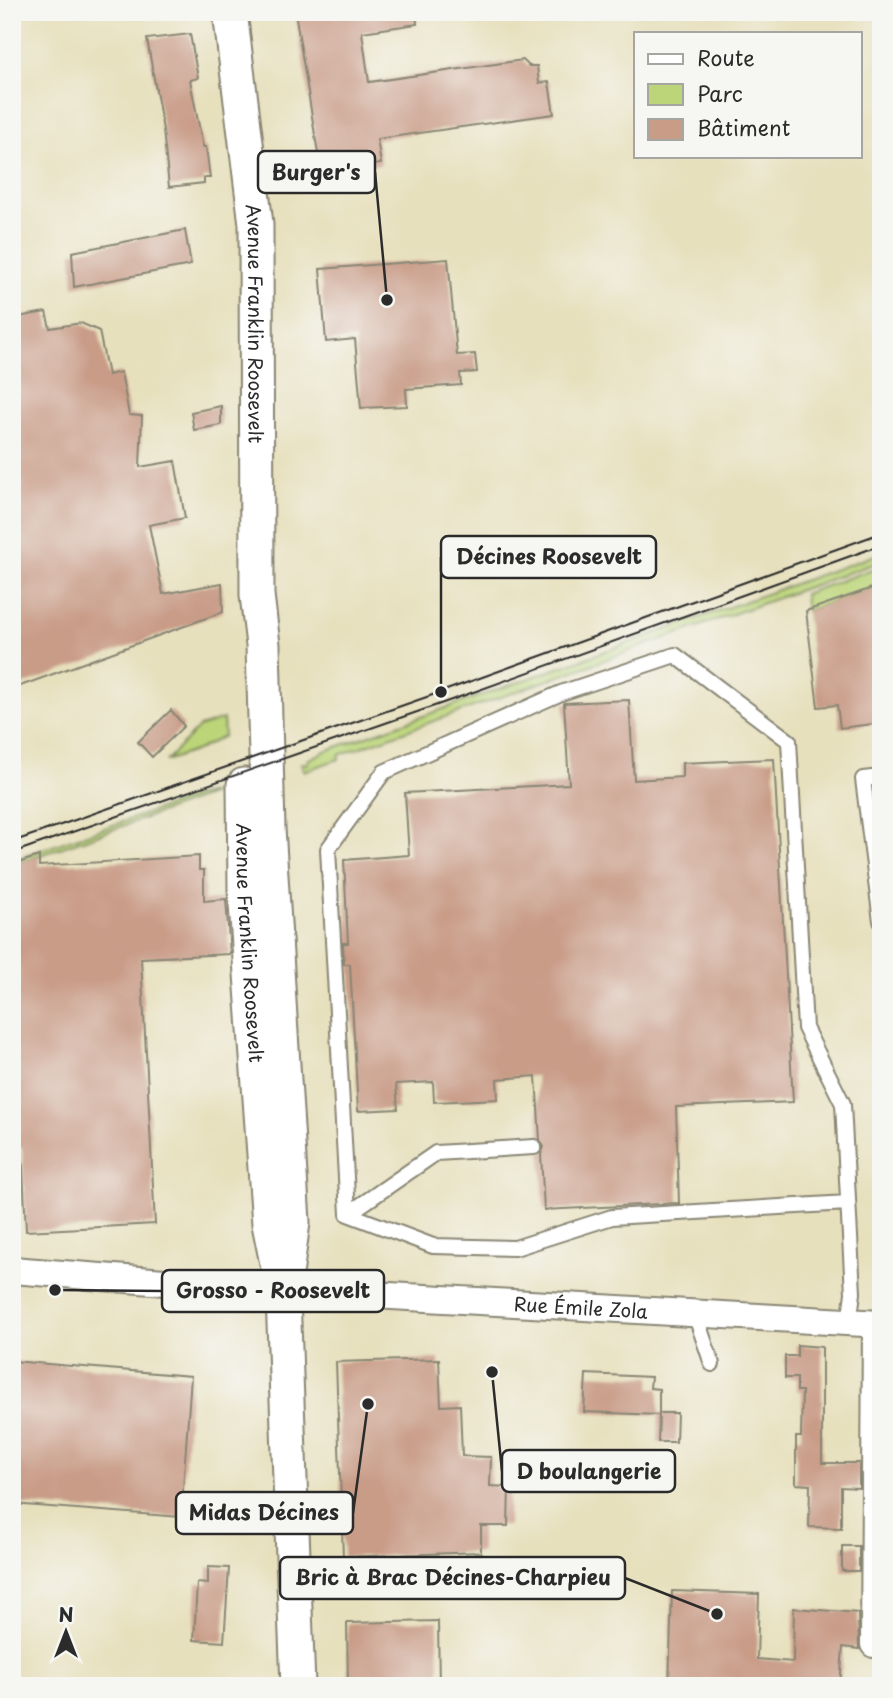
<svg xmlns="http://www.w3.org/2000/svg" width="893" height="1698" viewBox="0 0 893 1698" font-family="'Playpen Sans',sans-serif">
<style>
.green{fill:#bcd579;stroke:#748052;stroke-width:2}
.building{fill:#c99c88}
.lines{fill:none;stroke-linecap:round;stroke-linejoin:round}
.service-casing{stroke:#898674;stroke-width:18}
.minor-casing{stroke:#898674;stroke-width:30}
.tertiary-casing{stroke:#898674;stroke-width:37}
.service{stroke:#fff;stroke-width:14}
.minor{stroke:#fff;stroke-width:26}
.tertiary{stroke:#fff;stroke-width:33}
.tram{stroke:#2b2b2b;stroke-width:2}
.labels{text-anchor:middle;dominant-baseline:central;stroke-width:7;stroke-linejoin:round;paint-order:stroke}
.street-label{font-size:19px;fill:#2b2b2b;stroke:#f6f6f2}
.leader{fill:none;stroke:#2b2b2b;stroke-width:2.5}
.callout-dot{fill:#2b2b2b;stroke:#f6f6f2;stroke-width:2.5}
.callout{fill:#f6f6f2;stroke:#2b2b2b;stroke-width:2.5}
.callout-label{font-size:21px;text-anchor:middle;font-weight:bold;fill:#2b2b2b}
</style>
<rect width="100%" height="100%" fill="#f6f6f2"/>
<filter id="ink" filterUnits="userSpaceOnUse"><feTurbulence type="fractalNoise" baseFrequency=".0143" numOctaves="2"/><feDisplacementMap in="SourceGraphic" scale="14" xChannelSelector="R" yChannelSelector="G"/><feConvolveMatrix kernelMatrix="1 2 1 2 8 2 1 2 1" color-interpolation-filters="sRGB"/></filter>
<filter id="wash" filterUnits="userSpaceOnUse"><feTurbulence type="fractalNoise" baseFrequency=".00686" numOctaves="4" result="noise"/><feDisplacementMap in="SourceGraphic" scale="28" xChannelSelector="R" yChannelSelector="G"/><feGaussianBlur stdDeviation="1.57" result="paint"/><feColorMatrix in="noise" values="0 0 0 0 0 0 0 0 0 0 0 0 0 0 0 0 0 1.4 0 .05"/><feComposite in="paint" operator="in"/></filter>
<g filter="url(#wash)">
<rect width="100%" height="100%" fill="#e7e0bd"/>
<path class="green" d="M 881,553 L 881,561 L 339,755 L 339,759 L 304,771 L 301,763 L 308,764 L 307,760 L 325,751 Z
M 881,566 L 881,585 L 806,611 L 804,594 Z
M 223,719 L 224,736 L 200,749 L 166,761 L 199,727 Z
M 212,793 L 213,794 L 12,865 L 12,860 L 194,797 Z"/>
<g id="blocks">
<path class="building" d="M 295,12 L 416,12 L 417,24 L 362,32 L 369,82 L 523,60 L 529,66 L 537,66 L 539,83 L 549,82 L 554,114 L 377,139 L 381,164 L 321,172 Z
M 190,34 L 198,78 L 190,80 L 203,147 L 206,147 L 210,178 L 204,178 L 204,183 L 169,187 L 163,130 L 147,39 Z
M 185,230 L 191,265 L 74,287 L 72,252 Z
M 448,259 L 457,355 L 475,354 L 477,372 L 460,373 L 461,385 L 406,389 L 407,406 L 361,408 L 355,339 L 326,342 L 320,269 Z
M 46,312 L 50,328 L 81,323 L 99,331 L 108,375 L 121,372 L 129,415 L 142,416 L 140,467 L 175,461 L 185,518 L 149,525 L 163,594 L 222,583 L 223,612 L 12,689 L 12,318 Z
M 221,406 L 221,425 L 194,430 L 191,412 Z
M 881,585 L 881,723 L 840,728 L 837,705 L 818,707 L 806,611 Z
M 629,700 L 634,780 L 682,777 L 682,763 L 774,759 L 793,1102 L 676,1107 L 679,1203 L 544,1210 L 541,1154 L 544,1147 L 540,1140 L 536,1076 L 497,1079 L 498,1099 L 434,1102 L 433,1082 L 396,1084 L 398,1109 L 358,1111 L 350,964 L 344,964 L 343,943 L 348,943 L 344,860 L 409,855 L 405,793 L 569,784 L 564,703 Z
M 171,710 L 184,726 L 152,757 L 138,742 Z
M 39,856 L 39,866 L 199,856 L 199,870 L 204,870 L 204,901 L 226,899 L 230,954 L 141,958 L 155,1224 L 26,1231 L 22,1148 L 12,1148 L 12,865 Z
M 797,1345 L 822,1347 L 822,1463 L 859,1463 L 859,1488 L 841,1487 L 841,1528 L 809,1527 L 810,1485 L 796,1484 L 796,1437 L 801,1437 L 802,1391 L 797,1391 L 797,1378 L 785,1378 L 785,1356 L 797,1356 Z
M 439,1359 L 441,1406 L 460,1405 L 462,1456 L 491,1457 L 490,1486 L 509,1487 L 508,1526 L 481,1526 L 481,1552 L 343,1557 L 336,1362 Z
M 12,1361 L 191,1376 L 181,1517 L 12,1504 Z
M 586,1374 L 651,1377 L 650,1388 L 659,1389 L 659,1415 L 584,1412 Z
M 659,1413 L 677,1413 L 676,1442 L 658,1442 Z
M 842,1546 L 859,1546 L 859,1571 L 842,1571 Z
M 208,1567 L 229,1568 L 224,1642 L 194,1640 L 197,1583 L 208,1584 Z
M 672,1591 L 759,1594 L 757,1659 L 793,1662 L 794,1608 L 858,1613 L 859,1649 L 843,1647 L 840,1686 L 669,1686 Z
M 438,1621 L 439,1686 L 348,1686 L 347,1623 Z"/>
</g>
</g>
<g filter="url(#ink)">
<use href="#blocks" fill-opacity="0" stroke="#898674" stroke-width="2"/>
<g class="lines">
<defs>
<path id="service" d="M 881,777 L 863,779 L 881,921
M 848,1203 L 612,1217 L 515,1248 L 433,1246 L 348,1214 L 328,849 L 384,772 L 561,693 L 675,655 L 789,741 L 805,1028 L 843,1104 L 853,1293 L 849,1323
M 348,1214 L 436,1153 L 534,1147
M 695,1314 L 712,1364"/>
<g id="minor">
<path id="s1" d="M 12,1270 L 216,1286 L 881,1324"/>
<path d="M 874,1644 L 876,1324"/>
</g>
<g id="tertiary">
<path id="s2" d="M 230,12 L 256,224 L 257,595 L 263,645 L 268,828 L 293,1222 L 283,1297 L 298,1686"/>
<path id="s3" d="M 244,785 L 245,890 L 269,1224 L 278,1268"/>
</g>
</defs>
<use href="#service" class="service-casing"/>
<use href="#minor" class="minor-casing"/>
<use href="#tertiary" class="tertiary-casing"/>
<use href="#service" class="service"/>
<use href="#minor" class="minor"/>
<use href="#tertiary" class="tertiary"/>
<path class="tram" d="M 12,842 L 441,692 L 881,533
M 12,853 L 443,703 L 881,545"/>
</g>
</g>
<g class="labels">
<g class="street-label">
<text stroke="none"><textPath href="#s2" startOffset="313">Avenue Franklin Roosevelt</textPath></text>
<text stroke="none"><textPath href="#s3" startOffset="158">Avenue Franklin Roosevelt</textPath></text>
<text stroke="none"><textPath href="#s1" startOffset="570">Rue Émile Zola</textPath></text>
</g>
</g>
<path class="leader" d="M387 300L375 172M441 692L441 557M55 1290L162 1291M492 1372L502 1471M368 1404L353 1513M717 1614L625 1578"/>
<g class="callout-dot">
<circle cx="387" cy="300" r="7"/>
<circle cx="441" cy="692" r="7"/>
<circle cx="55" cy="1290" r="7"/>
<circle cx="492" cy="1372" r="7"/>
<circle cx="368" cy="1404" r="7"/>
<circle cx="717" cy="1614" r="7"/>
</g>
<g class="callout">
<rect x="258" y="151" width="117" height="42" rx="7"/>
<rect x="441" y="536" width="215" height="42" rx="7"/>
<rect x="162" y="1270" width="222" height="42" rx="7"/>
<rect x="502" y="1450" width="173" height="42" rx="7"/>
<rect x="176" y="1492" width="177" height="42" rx="7"/>
<rect x="280" y="1557" width="345" height="42" rx="7"/>
</g>
<g class="callout-label">
<text x="316" y="180">Burger's</text>
<text x="549" y="564">Décines Roosevelt</text>
<text x="273" y="1298">Grosso - Roosevelt</text>
<text x="589" y="1479">D boulangerie</text>
<text x="264" y="1520">Midas Décines</text>
<text x="453" y="1585">Bric à Brac Décines-Charpieu</text>
</g>
<rect width="893" height="1698" fill="none" stroke="#f6f6f2" stroke-width="42"/>
<rect x="634" y="32" width="228" height="126" fill="#f6f6f2" stroke="#a5a5a2" stroke-width="2"/>
<rect x="648" y="54" width="35" height="10" fill="#ffffff" stroke="#a5a5a2" stroke-width="2"/>
<text x="697" y="66" font-size="21" fill="#2b2b2b">Route</text>
<rect x="648" y="84" width="35" height="21" fill="#bcd579" stroke="#a5a5a2" stroke-width="2"/>
<text x="697" y="102" font-size="21" fill="#2b2b2b">Parc</text>
<rect x="648" y="119" width="35" height="21" fill="#c99c88" stroke="#a5a5a2" stroke-width="2"/>
<text x="697" y="136" font-size="21" fill="#2b2b2b">Bâtiment</text>
<g transform="translate(66 1632)" stroke="#f6f6f2" stroke-width="5" paint-order="stroke">
<path d="M0-5L12 26L0 18L-12 26Z" fill="#2b2b2b"/>
<text y="-10" font-size="19" font-weight="bold" text-anchor="middle" fill="#2b2b2b">N</text>
</g>
</svg>
